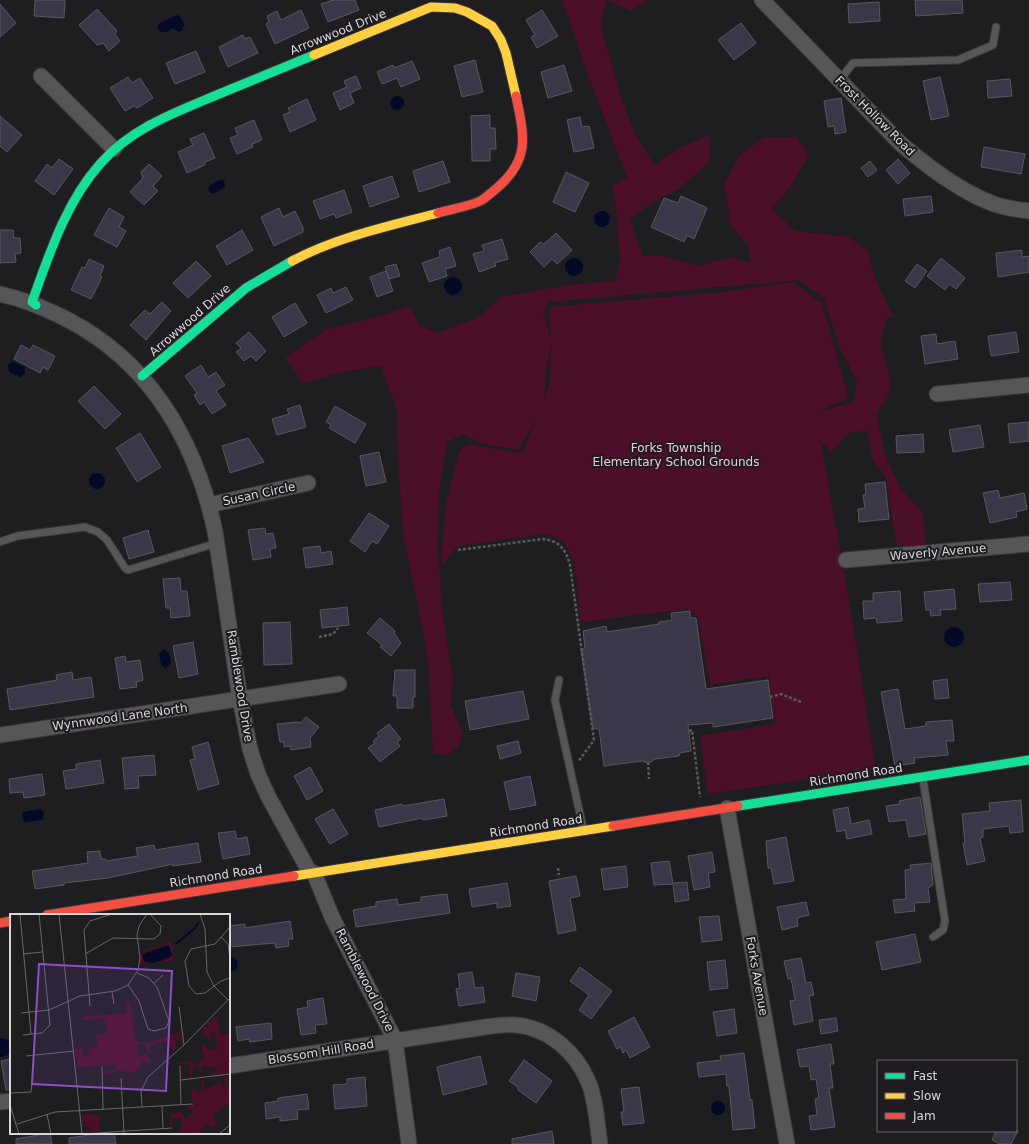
<svg xmlns="http://www.w3.org/2000/svg" width="1029" height="1144" viewBox="0 0 1029 1144" font-family="'DejaVu Sans',sans-serif">
<style>
.green{fill:#4c0f2a;fill-rule:evenodd}
.water{fill:#030925}
.building{fill:#3a3848;stroke:#58575a}
.lines{fill:none;stroke-linecap:round;stroke-linejoin:round}
.lane-casing{stroke:#3a393b;stroke-width:9}
.street-casing{stroke:#3a393b;stroke-width:17}
.fast-casing{stroke:#3a393b;stroke-width:11}
.slow-casing{stroke:#3a393b;stroke-width:11}
.jam-casing{stroke:#3a393b;stroke-width:11}
.path{stroke:#5a5a5c;stroke-width:2.5;stroke-dasharray:3 2;stroke-linecap:butt}
.lane{stroke:#565557;stroke-width:7}
.street{stroke:#565557;stroke-width:15}
.fast{stroke:#16e098;stroke-width:9}
.slow{stroke:#ffcf43;stroke-width:9}
.jam{stroke:#f24e42;stroke-width:9}
.labels{text-anchor:middle;dominant-baseline:central;stroke-width:4;stroke-linejoin:round;paint-order:stroke}
.street-label{font-size:12px;fill:#d9d7da;stroke:#1e1c21}
.park-label{font-size:12px;fill:#f4c4d1;stroke:#1e1c21}
.inset-river{fill:none;stroke:#030925;stroke-width:2}
.inset-road{fill:none;stroke:#69676a;stroke-width:1}
.view{fill:#8e4ec4;fill-opacity:0.15;stroke:#8e4ec4;stroke-width:2}
.inset-edge{fill:none;stroke:#d9d7da;stroke-width:2}
</style>
<rect width="100%" height="100%" fill="#1e1d20"/>
<path class="green" d="M 562,0 L 647,0 L 631,11 L 607,0 L 600,24 L 622,101 L 636,136 L 654,165 L 682,147 L 710,135 L 710,161 L 679,189 L 660,198 L 630,218 L 642,256 L 660,255 L 697,266 L 732,257 L 751,263 L 749,247 L 731,226 L 724,184 L 740,155 L 765,137 L 796,137 L 809,154 L 792,184 L 772,209 L 795,231 L 848,237 L 867,250 L 874,276 L 893,317 L 886,319 L 880,344 L 890,377 L 889,395 L 876,414 L 885,454 L 899,486 L 923,514 L 926,546 L 897,546 L 886,477 L 873,460 L 867,431 L 850,432 L 831,452 L 820,440 L 841,554 L 876,769 L 708,794 L 700,736 L 775,724 L 769,676 L 710,685 L 698,616 L 688,609 L 580,622 C 578,600 579,556 562,541 C 558,537 548,535 542,534 L 458,546 L 442,565 L 441,558 L 446,505 L 459,451 L 469,444 L 522,454 L 537,417 L 518,450 L 481,443 L 462,434 L 447,443 L 439,492 L 438,546 L 442,610 L 453,680 L 450,704 L 463,733 L 458,747 L 447,755 L 433,753 L 428,657 L 403,534 L 398,460 L 397,410 L 381,366 L 346,371 L 303,383 L 285,358 L 325,330 L 377,317 L 410,306 L 420,326 L 438,333 L 477,318 L 501,297 L 568,285 L 615,281 L 620,259 L 616,207 L 612,187 L 627,177 L 585,67 ZM 798,280 L 824,298 L 840,349 L 857,380 L 854,402 L 818,412 L 848,398 L 822,303 L 792,282 L 724,292 L 549,307 L 551,338 L 543,312 L 549,302 ZM 552,344 L 549,387 L 544,400 L 546,367 Z"/>
<path class="water" d="M 177,15 L 180,16 L 185,26 L 182,27 L 183,30 L 179,32 L 173,28 C 168,31 163,35 158,30 L 158,24 Z
M390 103a7 7 0 1 1 14 0a7 7 0 1 1-14 0Z
M 220,180 L 224,180 L 225,187 L 213,194 L 210,192 L 208,189 L 210,185 Z
M594 219a8 8 0 1 1 16 0a8 8 0 1 1-16 0Z
M565 267a9 9 0 1 1 18 0a9 9 0 1 1-18 0Z
M444 286a9 9 0 1 1 18 0a9 9 0 1 1-18 0Z
M 12,362 L 25,367 L 25,374 L 20,377 L 9,372 L 8,365 Z
M89 481a8 8 0 1 1 16 0a8 8 0 1 1-16 0Z
M944 637a10 10 0 1 1 20 0a10 10 0 1 1-20 0Z
M 163,649 L 169,653 L 171,663 L 166,668 L 161,665 L 159,654 Z
M 40,809 L 44,812 L 43,820 L 24,822 L 22,815 L 23,812 Z
M 229,956 L 235,958 L 238,962 L 236,970 L 229,972 Z
M 0,1038 L 6,1039 L 11,1043 L 11,1052 L 6,1056 L 0,1057 Z
M711 1108a7 7 0 1 1 14 0a7 7 0 1 1-14 0Z"/>
<path class="building" d="M 35,0 L 65,0 L 64,18 L 34,16 Z
M 333,0 L 355,0 L 359,10 L 328,22 L 321,4 Z
M 915,0 L 962,0 L 963,13 L 916,16 Z
M 879,2 L 880,21 L 849,23 L 848,4 Z
M 0,4 L 16,23 L 0,37 Z
M 97,9 L 117,31 L 115,34 L 120,41 L 109,51 L 103,43 L 97,45 L 79,25 Z
M 301,10 L 309,28 L 275,44 L 266,24 L 269,22 L 267,16 L 277,11 L 281,20 Z
M 542,10 L 558,36 L 537,48 L 531,37 L 535,35 L 526,20 Z
M 741,23 L 756,43 L 734,60 L 718,40 Z
M 243,35 L 244,39 L 250,37 L 258,53 L 228,67 L 219,47 Z
M 196,51 L 205,72 L 175,84 L 166,63 Z
M 475,60 L 483,92 L 462,97 L 454,66 Z
M 412,61 L 420,79 L 401,87 L 397,78 L 382,84 L 377,72 L 393,65 L 394,68 Z
M 564,65 L 572,91 L 548,98 L 541,72 Z
M 356,76 L 361,88 L 350,93 L 354,103 L 340,110 L 333,93 L 347,87 L 344,81 Z
M 128,77 L 132,83 L 140,78 L 153,98 L 137,108 L 134,106 L 125,111 L 110,88 Z
M 940,77 L 949,116 L 931,120 L 923,81 Z
M 1010,79 L 1012,96 L 988,98 L 987,81 Z
M 841,98 L 846,132 L 835,134 L 834,126 L 828,127 L 824,101 Z
M 307,99 L 316,120 L 290,132 L 283,115 L 290,112 L 288,108 Z
M 490,115 L 490,128 L 495,128 L 496,149 L 490,149 L 490,161 L 472,161 L 471,116 Z
M 0,116 L 22,135 L 7,152 L 0,146 Z
M 580,117 L 582,127 L 589,126 L 594,148 L 574,152 L 567,120 Z
M 254,120 L 262,140 L 252,144 L 253,147 L 237,154 L 230,138 L 238,135 L 235,128 Z
M 204,133 L 215,158 L 205,162 L 205,165 L 187,173 L 178,152 L 193,145 L 190,139 Z
M 984,147 L 1025,154 L 1021,174 L 981,167 Z
M 59,159 L 73,169 L 54,195 L 35,181 L 47,164 L 52,168 Z
M 898,159 L 910,173 L 898,184 L 886,170 Z
M 443,161 L 450,182 L 419,192 L 413,171 Z
M 870,161 L 877,170 L 868,177 L 861,168 Z
M 149,164 L 162,176 L 153,186 L 158,191 L 144,205 L 130,192 L 143,178 L 141,172 Z
M 566,172 L 589,183 L 575,212 L 553,202 Z
M 392,176 L 399,197 L 370,207 L 363,186 Z
M 344,190 L 352,212 L 336,218 L 334,214 L 320,219 L 313,201 Z
M 681,196 L 707,208 L 694,239 L 687,235 L 684,242 L 651,227 L 664,198 L 678,203 Z
M 931,196 L 933,212 L 905,216 L 903,199 Z
M 109,208 L 124,217 L 119,227 L 126,231 L 117,247 L 94,235 Z
M 279,208 L 283,217 L 295,211 L 303,228 L 303,232 L 274,246 L 261,217 Z
M 0,230 L 13,230 L 14,238 L 20,238 L 21,253 L 15,254 L 16,262 L 0,263 Z
M 242,230 L 253,250 L 227,265 L 216,246 Z
M 556,233 L 572,250 L 557,264 L 552,259 L 544,267 L 530,252 L 540,242 L 544,244 Z
M 502,239 L 508,259 L 495,263 L 496,266 L 479,272 L 473,254 L 484,251 L 482,245 Z
M 450,247 L 456,266 L 445,269 L 447,276 L 429,282 L 422,263 L 440,257 L 439,251 Z
M 1022,250 L 1022,257 L 1029,256 L 1029,272 L 998,277 L 996,253 Z
M 941,258 L 965,278 L 956,289 L 949,284 L 945,290 L 927,276 Z
M 89,259 L 104,266 L 100,276 L 102,277 L 91,299 L 71,290 L 82,267 L 85,268 Z
M 196,261 L 211,276 L 188,298 L 173,283 Z
M 396,264 L 400,276 L 389,279 L 385,267 Z
M 917,264 L 927,271 L 915,288 L 905,281 Z
M 386,271 L 393,291 L 377,297 L 370,277 Z
M 346,287 L 353,300 L 326,313 L 317,295 L 331,288 L 333,293 Z
M 162,302 L 171,311 L 146,340 L 130,325 L 145,310 L 150,314 Z
M 295,303 L 307,323 L 284,337 L 272,317 Z
M 249,332 L 266,351 L 256,361 L 251,356 L 244,361 L 236,352 L 241,348 L 236,343 Z
M 1016,332 L 1019,352 L 991,356 L 988,336 Z
M 936,334 L 937,344 L 955,341 L 958,359 L 925,364 L 921,336 Z
M 21,345 L 30,350 L 33,345 L 55,356 L 48,370 L 43,367 L 40,373 L 14,359 Z
M 201,365 L 208,377 L 216,372 L 225,385 L 216,391 L 226,405 L 212,414 L 204,402 L 200,405 L 194,395 L 197,393 L 185,376 Z
M 94,386 L 121,414 L 105,429 L 78,401 Z
M 300,405 L 306,427 L 277,435 L 272,419 L 289,414 L 287,409 Z
M 335,406 L 366,424 L 355,443 L 329,428 L 331,425 L 326,422 Z
M 1029,422 L 1029,441 L 1010,443 L 1008,424 Z
M 980,425 L 984,447 L 953,452 L 949,430 Z
M 140,433 L 161,467 L 137,482 L 116,448 Z
M 923,434 L 924,452 L 897,453 L 896,436 Z
M 248,438 L 264,462 L 230,473 L 222,446 Z
M 379,452 L 386,482 L 366,486 L 360,456 Z
M 885,482 L 889,519 L 859,522 L 858,509 L 865,508 L 863,495 L 866,495 L 865,484 Z
M 998,490 L 1000,498 L 1024,493 L 1027,509 L 1016,512 L 1017,517 L 990,523 L 983,493 Z
M 369,513 L 389,526 L 377,544 L 372,541 L 365,552 L 350,541 Z
M 265,528 L 266,534 L 273,533 L 276,548 L 270,549 L 271,557 L 253,560 L 248,530 Z
M 148,530 L 154,552 L 129,559 L 123,538 Z
M 320,546 L 321,553 L 331,551 L 333,564 L 306,568 L 303,548 Z
M 180,578 L 181,591 L 187,591 L 190,616 L 171,618 L 170,608 L 166,608 L 163,579 Z
M 1010,582 L 1012,600 L 980,602 L 978,584 Z
M 954,589 L 956,609 L 940,610 L 941,615 L 931,616 L 930,610 L 926,610 L 924,592 Z
M 900,591 L 902,621 L 877,623 L 876,618 L 864,619 L 863,601 L 873,601 L 873,593 Z
M 347,607 L 349,625 L 322,628 L 320,610 Z
M 690,611 L 690,618 L 696,618 L 706,689 L 768,680 L 773,718 L 713,727 L 713,723 L 688,725 L 691,751 L 680,753 L 679,756 L 655,759 L 649,763 L 642,761 L 604,766 L 599,729 L 593,729 L 581,649 L 585,648 L 583,631 L 606,626 L 607,632 L 659,624 L 659,622 L 672,620 L 671,613 Z
M 380,618 L 395,631 L 394,633 L 401,643 L 391,656 L 380,647 L 382,645 L 367,633 Z
M 290,622 L 292,664 L 264,665 L 263,623 Z
M 193,642 L 198,674 L 179,678 L 173,646 Z
M 125,656 L 126,662 L 140,660 L 143,680 L 136,682 L 137,687 L 120,689 L 115,658 Z
M 395,670 L 415,670 L 415,697 L 413,697 L 413,708 L 397,708 L 397,696 L 393,696 Z
M 72,672 L 73,680 L 91,677 L 94,697 L 10,710 L 7,689 L 57,680 L 56,675 Z
M 947,679 L 949,698 L 935,699 L 933,681 Z
M 898,689 L 905,729 L 926,726 L 926,722 L 952,720 L 954,741 L 946,741 L 948,755 L 914,758 L 915,763 L 895,766 L 881,692 Z
M 523,691 L 529,719 L 470,730 L 465,701 Z
M 306,717 L 319,727 L 310,738 L 311,747 L 291,750 L 290,746 L 284,747 L 284,742 L 280,742 L 277,724 L 297,722 L 301,723 Z
M 389,724 L 401,739 L 397,742 L 400,746 L 380,762 L 368,748 L 375,743 L 373,741 L 379,736 L 377,733 Z
M 518,741 L 521,753 L 500,759 L 497,746 Z
M 208,742 L 219,784 L 198,790 L 190,760 L 195,759 L 192,747 Z
M 154,755 L 156,775 L 138,776 L 139,788 L 125,789 L 122,758 Z
M 100,760 L 104,783 L 66,789 L 63,771 L 76,769 L 76,764 Z
M 310,767 L 323,791 L 307,800 L 294,776 Z
M 42,774 L 45,795 L 24,798 L 23,792 L 10,793 L 9,779 Z
M 530,776 L 536,805 L 510,810 L 504,782 Z
M 920,797 L 926,834 L 909,837 L 906,820 L 889,822 L 886,806 L 900,804 L 899,801 Z
M 444,799 L 447,816 L 423,820 L 422,818 L 379,827 L 375,810 L 402,804 L 403,806 Z
M 1021,800 L 1023,832 L 1010,833 L 1009,826 L 983,829 L 983,837 L 980,838 L 985,861 L 967,865 L 963,843 L 965,843 L 962,814 L 990,811 L 989,803 Z
M 848,807 L 851,824 L 869,820 L 872,834 L 847,839 L 845,830 L 837,832 L 833,810 Z
M 333,809 L 348,834 L 330,844 L 315,819 Z
M 235,831 L 237,839 L 247,837 L 250,854 L 223,859 L 218,833 Z
M 786,837 L 794,881 L 774,884 L 771,868 L 768,868 L 766,841 Z
M 198,843 L 201,862 L 173,866 L 173,864 L 108,878 L 64,883 L 64,885 L 35,889 L 32,871 L 88,863 L 87,852 L 100,851 L 101,859 L 105,859 L 106,861 L 138,856 L 136,848 L 154,845 L 155,850 Z
M 712,852 L 715,872 L 708,873 L 710,887 L 694,890 L 688,856 Z
M 669,861 L 673,883 L 687,882 L 689,900 L 675,902 L 673,884 L 654,885 L 651,863 Z
M 931,863 L 933,885 L 928,888 L 930,902 L 914,903 L 915,911 L 895,913 L 893,900 L 906,899 L 905,870 L 911,869 L 910,865 Z
M 626,866 L 628,887 L 604,890 L 601,869 Z
M 576,876 L 580,896 L 570,898 L 576,930 L 558,934 L 549,881 Z
M 507,883 L 511,906 L 497,908 L 497,903 L 472,907 L 469,889 Z
M 447,894 L 450,913 L 356,927 L 353,910 L 376,906 L 376,902 L 397,899 L 398,905 L 421,902 L 421,897 Z
M 806,902 L 809,915 L 797,918 L 798,926 L 782,930 L 777,907 Z
M 719,916 L 722,940 L 702,942 L 699,917 Z
M 290,921 L 293,939 L 288,939 L 289,946 L 276,948 L 275,943 L 229,947 L 229,926 L 245,924 L 245,928 Z
M 915,934 L 921,962 L 882,970 L 876,942 Z
M 801,958 L 806,983 L 811,982 L 814,995 L 809,996 L 813,1021 L 794,1025 L 790,1001 L 795,1000 L 791,978 L 788,979 L 784,961 Z
M 725,960 L 728,988 L 710,990 L 707,962 Z
M 580,967 L 612,991 L 591,1019 L 579,1010 L 589,995 L 570,981 Z
M 472,972 L 475,988 L 483,987 L 485,1002 L 459,1006 L 456,989 L 460,988 L 458,974 Z
M 516,973 L 540,977 L 536,1001 L 512,996 Z
M 323,998 L 327,1024 L 315,1025 L 316,1033 L 301,1035 L 297,1009 L 308,1007 L 307,1001 Z
M 734,1009 L 737,1033 L 717,1036 L 713,1012 Z
M 634,1017 L 650,1047 L 630,1058 L 626,1050 L 623,1053 L 621,1047 L 617,1049 L 608,1031 Z
M 836,1018 L 838,1031 L 821,1034 L 819,1020 Z
M 271,1023 L 272,1039 L 250,1042 L 249,1039 L 238,1041 L 236,1027 Z
M 831,1044 L 834,1064 L 830,1064 L 833,1088 L 829,1088 L 835,1127 L 811,1130 L 809,1116 L 817,1115 L 815,1099 L 819,1098 L 816,1079 L 811,1080 L 809,1066 L 800,1067 L 797,1050 Z
M 744,1053 L 750,1100 L 752,1100 L 755,1128 L 733,1130 L 729,1086 L 727,1086 L 726,1074 L 699,1077 L 697,1063 L 721,1060 L 720,1056 Z
M 480,1056 L 487,1084 L 443,1095 L 437,1067 Z
M 11,1059 L 11,1090 L 6,1090 L 1,1061 Z
M 524,1060 L 552,1081 L 536,1103 L 518,1090 L 518,1087 L 509,1081 Z
M 365,1077 L 367,1106 L 335,1109 L 333,1085 L 347,1084 L 347,1079 Z
M 639,1087 L 644,1123 L 623,1125 L 621,1112 L 624,1112 L 621,1089 Z
M 307,1094 L 309,1109 L 297,1110 L 298,1119 L 280,1121 L 280,1117 L 266,1119 L 265,1103 L 278,1101 L 278,1098 Z
M 552,1131 L 554,1144 L 512,1144 L 512,1139 Z
M 996,1131 L 1018,1131 L 1011,1144 L 1000,1144 L 992,1140 Z
M 50,1133 L 52,1144 L 16,1144 L 16,1139 Z
M 103,1133 L 114,1133 L 116,1144 L 69,1144 L 69,1138 Z"/>
<g class="lines">
<defs>
<path id="lane" d="M 840,80 L 853,63 L 958,60 L 993,45 L 996,27
M 0,542 L 17,536 L 85,527 L 98,532 L 107,540 L 125,568 L 128,570 L 217,543
M 559,680 L 555,700 L 583,828
M 923,779 L 945,921 L 943,930 L 933,937"/>
<path id="street" d="M 762,0 L 900,143 C 928,167 968,198 1004,207 C 1012,209 1021,210 1029,211
M 41,76 L 114,149
M 0,294 C 19,298 37,305 54,313 C 146,355 194,435 215,531 L 240,699 L 250,749 L 258,774 L 268,796 L 309,871 L 314,873 L 332,917 L 395,1040 L 409,1144
M 937,394 L 1029,385
M 209,505 L 308,483
M 846,560 L 1029,544
M 0,735 L 339,684
M 727,808 L 787,1144
M 229,1066 L 479,1028 C 491,1026 504,1024 516,1025 C 548,1028 575,1051 588,1081 C 596,1099 597,1124 600,1144
M 0,1102 L 11,1101"/>
<path id="fast" d="M 36,305 L 32,302 C 49,255 66,202 100,164 C 131,128 176,112 219,94 C 251,81 283,68 314,55
M 142,376 L 246,288 L 292,261
M 738,806 L 1029,760"/>
<path id="slow" d="M 314,55 L 431,7 L 455,8 L 467,12 L 492,26 L 501,40 L 506,53 L 516,96
M 292,261 C 337,237 389,226 438,213
M 294,876 L 613,826"/>
<path id="jam" d="M 438,213 C 451,209 472,206 482,200 C 487,197 492,192 497,188 C 531,159 524,135 516,96
M 613,826 L 738,806
M 47,915 L 294,876
M 0,923 L 11,921"/>
</defs>
<use href="#lane" class="lane-casing"/>
<use href="#street" class="street-casing"/>
<use href="#fast" class="fast-casing"/>
<use href="#slow" class="slow-casing"/>
<use href="#jam" class="jam-casing"/>
<path class="path" d="M 458,550 L 543,539 C 559,541 566,549 570,565 L 594,740 L 578,762
M 319,637 L 333,634 L 338,628
M 770,697 L 781,694 L 801,702
M 689,731 L 692,730 L 700,797
M 648,762 L 649,779
M 558,868 L 559,875"/>
<use href="#lane" class="lane"/>
<use href="#street" class="street"/>
<use href="#fast" class="fast"/>
<use href="#slow" class="slow"/>
<use href="#jam" class="jam"/>
</g>
<g class="labels">
<g class="street-label">
<text transform="translate(338 32) rotate(-22)">Arrowwood Drive</text>
<text transform="translate(875 116) rotate(45)">Frost Hollow Road</text>
<text transform="translate(190 320) rotate(-41)">Arrowwood Drive</text>
<text transform="translate(259 494) rotate(-12)">Susan Circle</text>
<text transform="translate(938 552) rotate(-5)">Waverly Avenue</text>
<text transform="translate(240 686) rotate(81)">Ramblewood Drive</text>
<text transform="translate(120 717) rotate(-8)">Wynnwood Lane North</text>
<text transform="translate(856 775) rotate(-9)">Richmond Road</text>
<text transform="translate(536 826) rotate(-9)">Richmond Road</text>
<text transform="translate(216 876) rotate(-9)">Richmond Road</text>
<text transform="translate(757 976) rotate(80)">Forks Avenue</text>
<text transform="translate(365 980) rotate(63)">Ramblewood Drive</text>
<text transform="translate(321 1052) rotate(-9)">Blossom Hill Road</text>
</g>
<g class="park-label">
<text x="676" y="448">Forks Township<tspan x="676" dy="14">Elementary School Grounds</tspan></text>
</g>
</g>
<g transform="translate(10 914)">
<rect width="220" height="220" fill="#1e1d20"/>
<path d="M 162,27 L 163,47 L 130,49 L 130,40 ZM 119,88 L 124,103 L 121,106 L 126,127 L 138,129 L 167,119 L 170,113 L 168,96 L 171,130 L 166,124 L 166,135 L 163,137 L 157,130 L 158,127 L 147,129 L 139,132 L 142,139 L 139,139 L 133,129 L 129,130 L 127,143 L 136,140 L 142,149 L 139,150 L 133,146 L 128,156 L 120,159 L 109,156 L 93,161 L 93,158 L 107,155 L 105,150 L 67,154 L 65,134 L 72,134 L 73,143 L 79,142 L 78,135 L 87,133 L 86,121 L 94,120 L 97,117 L 94,104 L 74,106 L 72,103 L 117,99 L 116,90 ZM 203,103 L 208,104 L 209,118 L 214,121 L 220,119 L 220,159 L 203,161 L 208,152 L 200,154 L 193,151 L 190,162 L 189,152 L 183,152 L 182,163 L 180,164 L 180,151 L 165,149 L 178,147 L 183,150 L 189,149 L 195,144 L 191,133 L 195,131 L 198,136 L 207,136 L 205,119 L 200,119 L 202,126 L 198,127 L 197,121 L 194,121 L 192,115 L 194,112 L 198,113 L 197,109 L 200,106 L 202,110 ZM 220,162 L 218,165 L 220,192 L 218,190 L 202,201 L 208,211 L 201,214 L 199,210 L 194,211 L 189,220 L 170,218 L 172,204 L 163,205 L 160,212 L 161,199 L 172,198 L 176,205 L 182,199 L 181,195 L 177,196 L 177,192 L 186,190 L 181,187 L 182,174 L 188,178 L 192,176 L 191,166 L 194,166 L 193,172 L 196,175 L 208,170 L 211,163 L 210,171 L 213,172 L 217,170 L 213,164 ZM 72,200 L 86,201 L 94,205 L 89,207 L 89,217 L 74,218 L 81,214 L 75,211 L 73,215 L 72,211 L 77,209 L 72,207 Z" fill="#4c0f2a"/>
<path d="M 159,31 L 162,41 L 159,44 L 144,49 L 134,48 L 132,40 Z" fill="#030925"/>
<path class="inset-river" d="M 166,30 L 184,15 L 189,8"/>
<path class="inset-road" d="M 10,0 L 21,120M 49,0 L 72,220M 190,0 L 195,15 L 197,58 L 204,72 L 218,86M 220,13 L 205,30 L 181,35 L 175,47 L 179,72 L 186,80 L 195,79 L 211,67 L 220,64M 211,23 L 218,30 L 220,45M 13,40 L 32,38M 75,40 L 103,24 L 144,25 L 150,20 L 151,12 L 140,0M 144,69 L 153,61M 118,71 L 129,87 L 138,115 L 144,117 L 156,114 L 159,107 L 147,73 L 139,64 L 127,59M 102,78 L 104,90M 80,92 L 74,16 L 80,7 L 102,0M 169,93 L 174,131M 11,99 L 39,96 L 70,82 L 105,77 L 118,71 L 128,56 L 130,44 L 127,21 L 129,12 L 137,0M 13,121 L 32,119 L 40,111 L 29,0M 16,142 L 64,137M 92,152 L 93,195M 170,152 L 171,191M 111,164 L 114,220M 171,166 L 220,160M 0,179 L 21,178 L 22,170M 0,191 L 9,220M 152,192 L 153,214M 132,193 L 131,177 L 138,163 L 174,131 L 220,84M 37,200 L 41,220M 7,210 L 45,198 L 183,190M 72,220 L 162,214M 209,220 L 220,211"/>
<path class="view" d="M 29,50 L 162,57 L 156,177 L 22,170 Z"/>
<rect width="220" height="220" class="inset-edge"/>
</g>
<rect x="877" y="1060" width="140" height="72" fill="#1e1c21" stroke="#69676b"/>
<rect x="885" y="1073" width="20" height="6" fill="#16e098" stroke="#69676b"/>
<text x="913" y="1080" font-size="12" fill="#d9d7da">Fast</text>
<rect x="885" y="1093" width="20" height="6" fill="#ffcf43" stroke="#69676b"/>
<text x="913" y="1100" font-size="12" fill="#d9d7da">Slow</text>
<rect x="885" y="1113" width="20" height="6" fill="#f24e42" stroke="#69676b"/>
<text x="913" y="1120" font-size="12" fill="#d9d7da">Jam</text>
</svg>
